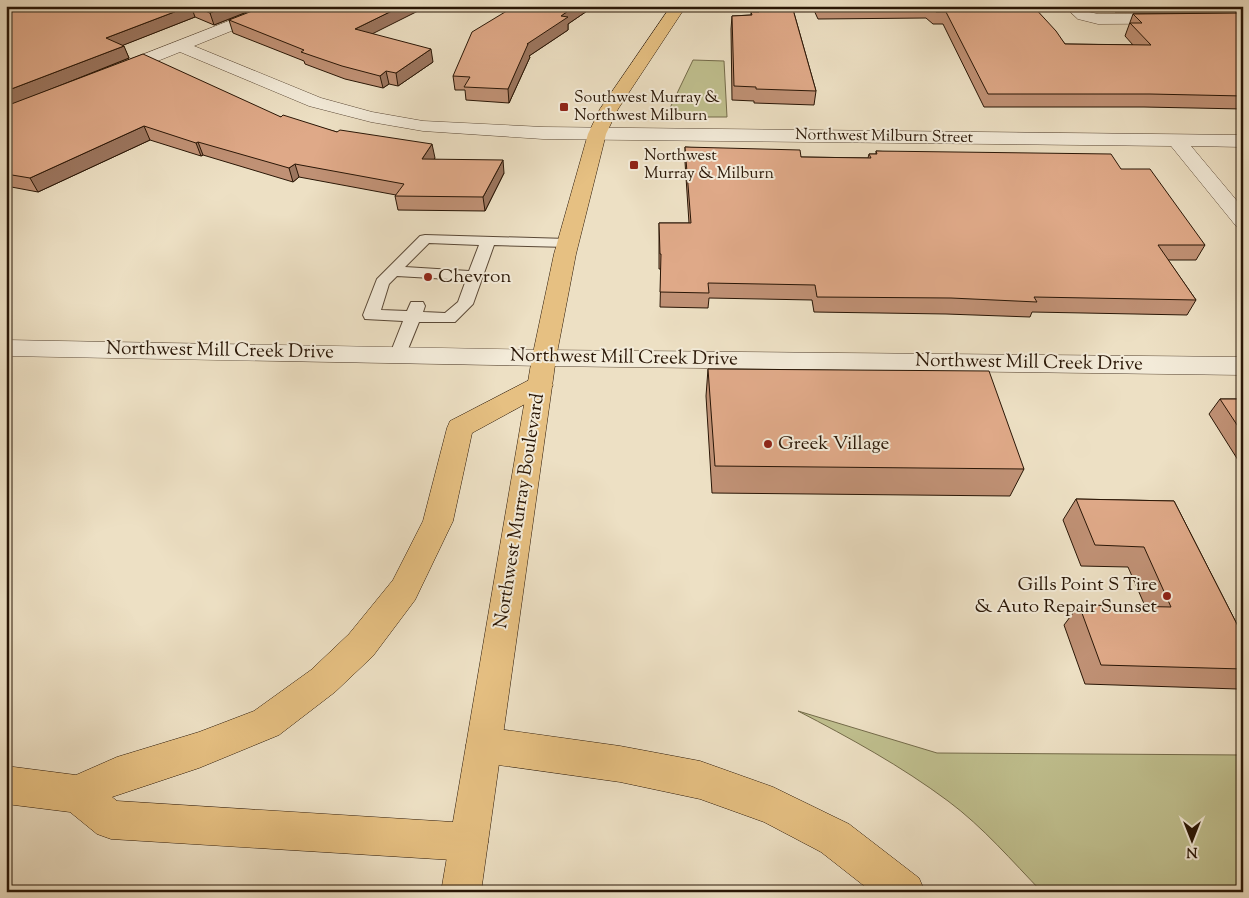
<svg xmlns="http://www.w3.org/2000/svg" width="1249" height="898" viewBox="0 0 1249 898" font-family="'Sorts Mill Goudy',serif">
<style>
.green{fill:#c0c08f;stroke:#746b4a}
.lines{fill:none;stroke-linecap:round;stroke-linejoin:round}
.service-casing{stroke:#5a4836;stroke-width:2}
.minor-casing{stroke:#5a4836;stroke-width:1}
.primary-casing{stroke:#291606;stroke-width:1}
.motorway-casing{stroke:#291606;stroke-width:1}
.service{fill:#f3ebd9;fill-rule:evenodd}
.minor{fill:#f3ebd9;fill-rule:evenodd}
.primary{fill:#e6c082;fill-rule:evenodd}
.motorway{fill:#e6c082;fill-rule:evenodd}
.wall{fill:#c09175;stroke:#291606}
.shaded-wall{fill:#9c765f;stroke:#291606}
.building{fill:#dfa988;stroke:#291606}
.poi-dot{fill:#8f2418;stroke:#f3ebd9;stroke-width:2}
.labels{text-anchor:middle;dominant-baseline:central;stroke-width:4;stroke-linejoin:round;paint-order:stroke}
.far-poi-label{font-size:16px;fill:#291606;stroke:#f3ebd9;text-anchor:start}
.far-street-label{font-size:16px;fill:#291606;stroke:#f3ebd9}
.poi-label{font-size:19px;fill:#291606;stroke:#f3ebd9;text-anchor:start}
.street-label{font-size:19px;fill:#291606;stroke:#f3ebd9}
</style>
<rect width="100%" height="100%" fill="#ede0c4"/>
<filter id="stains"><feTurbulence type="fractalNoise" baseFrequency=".004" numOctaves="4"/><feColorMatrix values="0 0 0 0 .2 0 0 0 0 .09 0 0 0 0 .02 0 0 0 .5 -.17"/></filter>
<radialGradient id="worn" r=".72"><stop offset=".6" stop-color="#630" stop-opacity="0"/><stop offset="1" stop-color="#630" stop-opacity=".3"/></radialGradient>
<path class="green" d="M 693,60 L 724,61 L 727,117 L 680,117 L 670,108 Z
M 798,711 L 937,753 L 1243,755 L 1243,892 L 1042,892 C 1012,861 983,827 948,801 C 901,766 850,738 798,711 Z"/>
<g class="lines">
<defs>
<path id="service" d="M 425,235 L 568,239 L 573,240 L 575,243 L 573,246 L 568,247 L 494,245 L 473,304 L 455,322 L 419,322 L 406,354 L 404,358 L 398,360 L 392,358 L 390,354 L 403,321 L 365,319 L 363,315 L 377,279 L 420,236 ZM 429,243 L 479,245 L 469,271 L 405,267 ZM 397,276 L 466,280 L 458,302 L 445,313 L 423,312 L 425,306 L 423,302 L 411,302 L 407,311 L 381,310 L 389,284 Z"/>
<path id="minor" d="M 267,6 L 288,6 L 286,9 L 194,46 L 321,98 L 372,112 L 423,121 L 543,127 L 1243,135 L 1243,147 L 1191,146 L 1243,208 L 1243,228 L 1236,226 L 1171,146 L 543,139 L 423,131 L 371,122 L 309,106 L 180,52 L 123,75 L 111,75 L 109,71 L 111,67 Z
M 1064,6 L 1080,6 L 1089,12 L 1098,14 L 1243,13 L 1243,23 L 1098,24 L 1078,19 Z
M 6,340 L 544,350 L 1243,357 L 1243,375 L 544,366 L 6,356 Z"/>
<path id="primary" d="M 671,6 L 686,6 L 618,109 L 606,134 L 576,254 L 556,358 L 481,892 L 441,892 L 532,358 L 554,254 L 588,134 L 600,109 Z"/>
<path id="motorway" d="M 540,376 L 549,379 L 553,385 L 549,391 L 472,433 L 453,521 L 415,600 L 373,656 L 335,692 L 279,735 L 199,768 L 112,797 L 117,801 L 469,823 L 483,828 L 488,842 L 483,856 L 469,861 L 111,839 L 97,834 L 70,812 L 6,804 L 6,766 L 76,775 L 117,757 L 199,732 L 254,711 L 311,670 L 349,634 L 393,580 L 423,521 L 447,428 L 450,421 L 531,379 Z
M 484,727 L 620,746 L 700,761 L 773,787 L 849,824 L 919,878 L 925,892 L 872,892 L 821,852 L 764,822 L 700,799 L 620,782 L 484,763 L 471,757 L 466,745 L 471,733 Z"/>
</defs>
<use href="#service" class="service-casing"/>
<use href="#minor" class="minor-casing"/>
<use href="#primary" class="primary-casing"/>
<use href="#motorway" class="motorway-casing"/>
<use href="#service" class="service"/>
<use href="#minor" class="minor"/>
<use href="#primary" class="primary"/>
<use href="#motorway" class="motorway"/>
</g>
<path class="wall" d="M 6,6 L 262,6 L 214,25 L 195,17 L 123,45 L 129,58 L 65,84 L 281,117 L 337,132 L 435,158 L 434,159 L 504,173 L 485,211 L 398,210 L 395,196 L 396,195 L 299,177 L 293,182 L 203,155 L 201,156 L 150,140 L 38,192 L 6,186 Z
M 756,6 L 792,6 L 816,91 L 814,105 L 754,103 L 754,101 L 732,100 L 731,29 L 732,16 L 751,15 L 751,12 L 756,12 Z
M 812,6 L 1033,6 L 1065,44 L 1133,45 L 1125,36 L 1133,14 L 1243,13 L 1243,109 L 1144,107 L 984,107 L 943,24 L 933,24 L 926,18 L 818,19 Z
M 1110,6 L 1243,6 L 1243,12 L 1115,12 Z
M 590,9 L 568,24 L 568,30 L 529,56 L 530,57 L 509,103 L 466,100 L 465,90 L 455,90 L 453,76 Z
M 229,20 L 373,34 L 433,62 L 398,86 L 389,84 L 383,88 L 345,79 L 305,64 L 304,61 L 233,33 Z
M 685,147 L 801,157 L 868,158 L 869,154 L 876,154 L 876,151 L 1121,169 L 1205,245 L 1196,260 L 1168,260 L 1196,300 L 1187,315 L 1032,312 L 1030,317 L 946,314 L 814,312 L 812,300 L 709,298 L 708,308 L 660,307 L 661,269 L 659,269 L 659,223 L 689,223 L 685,162 Z
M 708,369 L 1024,469 L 1010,496 L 712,493 L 706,396 Z
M 1220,399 L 1243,399 L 1243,468 L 1209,414 Z
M 1076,499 L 1174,501 L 1243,636 L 1243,685 L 1238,689 L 1085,684 L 1064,625 L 1079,605 L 1145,606 L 1128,567 L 1081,566 L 1063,520 Z"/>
<path class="shaded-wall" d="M 190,6 L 191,6 L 195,17 L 111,50 L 106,38 Z
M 227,6 L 262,6 L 214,25 L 210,13 Z
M 402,6 L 428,6 L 358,41 L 355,29 Z
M 575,6 L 590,6 L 590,9 L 568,24 L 568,30 L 529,56 L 530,57 L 509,103 L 508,89 L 527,44 L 561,16 Z
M 124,46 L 129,58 L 6,107 L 6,91 Z
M 431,49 L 433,62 L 398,86 L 396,73 Z
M 386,71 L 389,84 L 383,88 L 380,76 Z
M 144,126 L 150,140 L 38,192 L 30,178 Z
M 198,142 L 203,155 L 201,156 L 196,143 Z
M 432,144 L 435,158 L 425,172 L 422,159 Z
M 503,160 L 504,173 L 485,211 L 483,197 Z
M 295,164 L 299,177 L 293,182 L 289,168 Z"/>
<path class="building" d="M 6,6 L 190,6 L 106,38 L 124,46 L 6,91 Z
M 193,6 L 227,6 L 210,13 Z
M 265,6 L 402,6 L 355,29 L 431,49 L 396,73 L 386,71 L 380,76 L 342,66 L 301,52 L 304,50 L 229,20 Z
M 515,6 L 575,6 L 561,16 L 568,17 L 527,44 L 528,44 L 508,89 L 464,87 L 470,77 L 453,76 L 472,32 Z
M 757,6 L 792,6 L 816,91 L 756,89 L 756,87 L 734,86 L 732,16 L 752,15 L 751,12 L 759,12 Z
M 820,6 L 907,6 L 820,7 Z
M 929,6 L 1033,6 L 1056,31 L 1065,44 L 1151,45 L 1130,23 L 1142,23 L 1133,14 L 1243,13 L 1243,96 L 1150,94 L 988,94 L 946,12 L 936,12 Z
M 143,54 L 281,117 L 283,115 L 337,132 L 340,130 L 432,144 L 422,159 L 503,160 L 483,197 L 395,196 L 404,184 L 295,164 L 289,168 L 198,142 L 196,143 L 144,126 L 30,178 L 6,174 L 6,106 Z
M 685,147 L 800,150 L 801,157 L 871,158 L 869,154 L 877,154 L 876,151 L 1111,154 L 1121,169 L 1150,169 L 1205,245 L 1158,245 L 1196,300 L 1034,297 L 1037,302 L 951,298 L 817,297 L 815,285 L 708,283 L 709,293 L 660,292 L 661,254 L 660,254 L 659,223 L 691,223 Z
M 708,369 L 989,371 L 1024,469 L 715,466 Z
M 1220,399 L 1243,399 L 1243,434 Z
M 1076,499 L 1174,501 L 1243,636 L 1243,669 L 1101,665 L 1079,605 L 1171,607 L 1144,547 L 1095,545 Z"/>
<g class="poi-dot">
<rect x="559" y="102" width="10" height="10" rx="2.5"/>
<rect x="629" y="160" width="10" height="10" rx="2.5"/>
<circle cx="428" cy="277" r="5"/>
<circle cx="768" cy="444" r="5"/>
<circle cx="1167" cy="596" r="5"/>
</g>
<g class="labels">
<g class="far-poi-label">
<text x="574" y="98">Southwest Murray &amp;<tspan x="574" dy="18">Northwest Milburn</tspan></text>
<text x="644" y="156">Northwest<tspan x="644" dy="18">Murray &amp; Milburn</tspan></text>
</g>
<g class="far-street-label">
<text transform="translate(884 137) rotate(1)">Northwest Milburn Street</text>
</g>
<g class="poi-label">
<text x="438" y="277">Chevron</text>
<text x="778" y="444">Greek Village</text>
<text x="1157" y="585" text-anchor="end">Gills Point S Tire<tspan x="1157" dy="22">&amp; Auto Repair Sunset</tspan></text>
</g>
<g class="street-label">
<text transform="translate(220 351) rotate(1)">Northwest Mill Creek Drive</text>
<text transform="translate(624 358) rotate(1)">Northwest Mill Creek Drive</text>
<text transform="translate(1029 363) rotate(1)">Northwest Mill Creek Drive</text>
<text transform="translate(520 511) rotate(-81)">Northwest Murray Boulevard</text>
</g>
</g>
<rect width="1249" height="898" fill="none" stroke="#ede0c4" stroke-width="25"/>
<rect x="8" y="8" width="1234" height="883" fill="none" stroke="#291606" stroke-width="2.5"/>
<rect x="12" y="12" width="1224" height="873" fill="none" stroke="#291606"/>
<g transform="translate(1192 840) rotate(180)" stroke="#f3ebd9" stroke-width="4" paint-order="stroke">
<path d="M0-4L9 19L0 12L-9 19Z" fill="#291606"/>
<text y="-8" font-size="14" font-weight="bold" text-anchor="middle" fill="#291606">N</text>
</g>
<rect width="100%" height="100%" filter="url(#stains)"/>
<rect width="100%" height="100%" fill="url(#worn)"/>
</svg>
